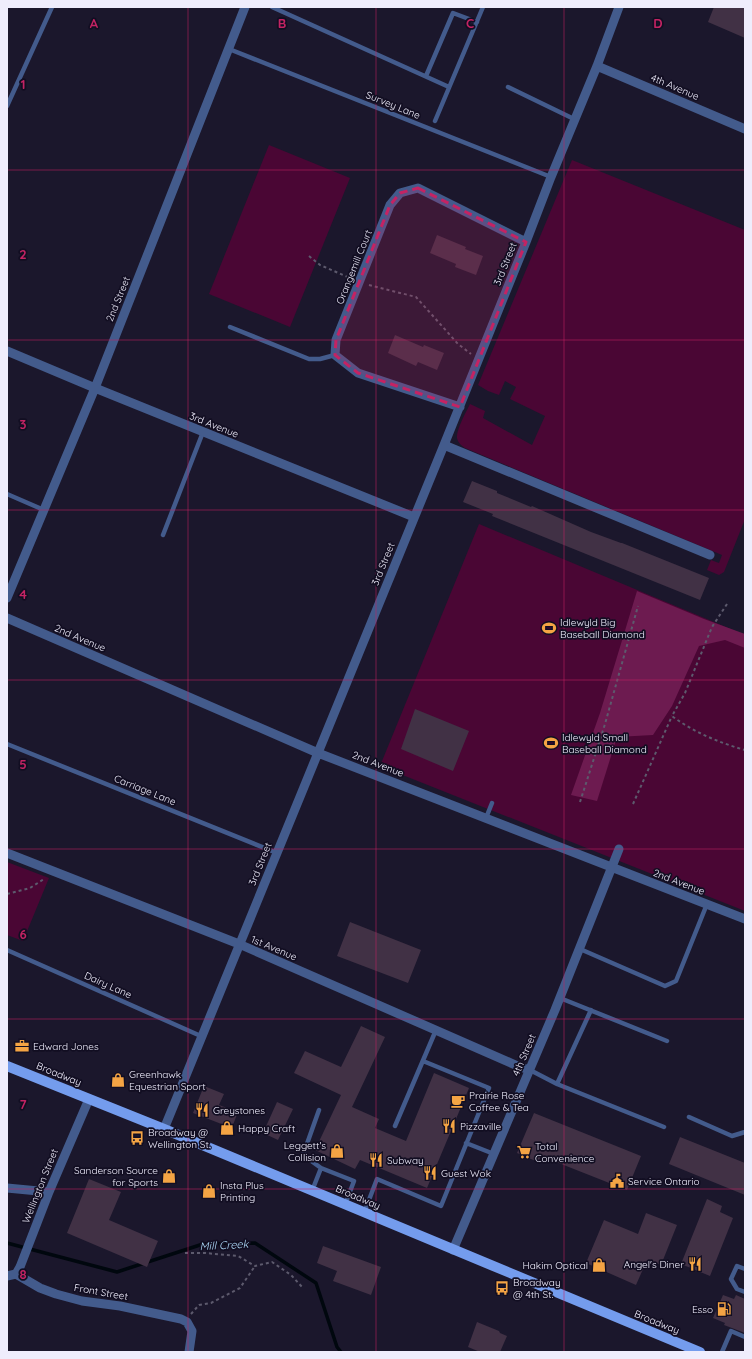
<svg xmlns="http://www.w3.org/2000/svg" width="752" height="1359" viewBox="0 0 752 1359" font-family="Quicksand,sans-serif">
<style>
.green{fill:#4a0634}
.forest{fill:#6d1b50}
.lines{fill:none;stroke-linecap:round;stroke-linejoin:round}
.stream{stroke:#00070e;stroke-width:3.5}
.building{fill:#413145}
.path{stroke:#5d5a6d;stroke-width:2;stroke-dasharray:3 3;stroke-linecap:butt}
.lane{stroke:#435b8c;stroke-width:4.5}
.street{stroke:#435b8c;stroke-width:9}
.primary{stroke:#749ced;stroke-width:10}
.marked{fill:#c42363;fill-opacity:0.2;stroke:#c42363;stroke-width:3;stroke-dasharray:8 5;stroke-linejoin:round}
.grid{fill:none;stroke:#c42363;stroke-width:1;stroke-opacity:0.55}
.labels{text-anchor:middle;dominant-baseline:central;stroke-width:3.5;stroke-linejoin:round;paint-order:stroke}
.street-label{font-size:10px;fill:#efedfc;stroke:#120e22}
.poi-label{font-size:10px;fill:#efedfc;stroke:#120e22;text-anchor:start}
.water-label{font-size:11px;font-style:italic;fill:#b0defc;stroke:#120e22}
.grid-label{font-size:13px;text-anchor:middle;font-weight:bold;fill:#c42363;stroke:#120e22;stroke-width:3.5;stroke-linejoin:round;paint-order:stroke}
</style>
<rect width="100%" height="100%" fill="#1b172c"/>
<path class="green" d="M 269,145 L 350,178 L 290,327 L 209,294 Z
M 572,160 L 745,230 L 745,519 L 724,572 L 719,575 L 707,570 L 711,560 L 719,563 L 722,555 L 465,448 C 462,446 458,443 457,438 C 456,430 466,412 470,404 L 485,411 L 483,418 L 532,445 L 545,416 L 510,399 L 516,387 L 505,381 L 499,395 L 488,391 L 478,385 Z
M 479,524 L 745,635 L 745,911 L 380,766 Z
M 7,862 L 49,878 L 23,941 L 7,935 Z"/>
<path class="forest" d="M 637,591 L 704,619 L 745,634 L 745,648 L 725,640 L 699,646 L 672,706 L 653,735 L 617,737 L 597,801 L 571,795 L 600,713 Z"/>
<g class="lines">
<path class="stream" d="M 7,1243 L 117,1272 L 203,1244 L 255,1243 L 316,1283 L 337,1347 L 341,1352"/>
</g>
<path class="building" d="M 714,7 L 745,7 L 745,38 L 708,22 Z
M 437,235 L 466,247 L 465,249 L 483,256 L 476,275 L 455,267 L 456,264 L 430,253 Z
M 395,335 L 423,347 L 424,345 L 444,353 L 437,370 L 418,362 L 416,366 L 388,353 Z
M 472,481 L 497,491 L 497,493 L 531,507 L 532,506 L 591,532 L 621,543 L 622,543 L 709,578 L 700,600 L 492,516 L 493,514 L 463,502 Z
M 415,709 L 469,731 L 453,771 L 401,749 Z
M 350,922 L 421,950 L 408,983 L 337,956 Z
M 361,1026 L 385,1037 L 352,1107 L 379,1119 L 375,1128 L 406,1141 L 434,1073 L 469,1088 L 427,1188 L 360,1160 L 355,1169 L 315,1150 L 341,1095 L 294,1073 L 305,1051 L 341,1067 Z
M 204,1086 L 224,1094 L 219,1105 L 238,1112 L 229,1135 L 221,1132 L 224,1125 L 193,1113 Z
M 277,1102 L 293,1109 L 278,1140 L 263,1133 Z
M 534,1113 L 641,1156 L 627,1190 L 541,1156 L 538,1162 L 517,1153 Z
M 680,1137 L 745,1163 L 745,1195 L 669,1164 Z
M 89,1179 L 121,1192 L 109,1220 L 158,1241 L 147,1267 L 67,1233 Z
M 707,1199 L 722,1206 L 720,1212 L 733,1218 L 710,1276 L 681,1264 Z
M 646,1213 L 677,1225 L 661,1265 L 647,1260 L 636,1285 L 586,1263 L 604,1220 L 638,1234 Z
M 323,1246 L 381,1267 L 371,1295 L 333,1281 L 337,1271 L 317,1263 Z
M 723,1295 L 734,1299 L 736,1295 L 745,1299 L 745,1333 L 724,1325 L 725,1323 L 713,1318 Z
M 477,1322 L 499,1331 L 500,1333 L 507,1336 L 500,1352 L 480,1352 L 468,1347 Z"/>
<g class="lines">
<path class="path" d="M 309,256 L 320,265 L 350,278
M 369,285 L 416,297 L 458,344 L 471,354
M 727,604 L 712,627 L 685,693 L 672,716 C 693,732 720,743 745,750
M 580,802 L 605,724 L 638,606
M 633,804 L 672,716
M 7,894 L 30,888 L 44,879
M 185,1253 L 205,1253 L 238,1256 L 255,1266 L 272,1262 L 291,1275 L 303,1288
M 191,1314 L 199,1305 L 211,1303 L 240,1288 L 255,1266"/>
<path class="lane" d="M 272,7 L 449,87
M 229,49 L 551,177
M 426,76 L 453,13 L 477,22
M 508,87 L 574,119
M 7,106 L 52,7
M 435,121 L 483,7
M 230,327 L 309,359 L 320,359 L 335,355
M 7,494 L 44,510
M 163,535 L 203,432
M 7,744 L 277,853
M 486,818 L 492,803
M 580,949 L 665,986 L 676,981 L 707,904
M 7,950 L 203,1037
M 560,998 L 667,1041
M 591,1010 L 557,1084 L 664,1127
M 530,1070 L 557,1084
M 319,1110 L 303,1155 L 321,1168 L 354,1181 L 345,1205
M 689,1117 L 732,1136 L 745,1132
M 395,1126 L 436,1030
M 466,1143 L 494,1154
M 312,1191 L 321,1168
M 364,1213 L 377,1179 L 441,1206 L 489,1088 L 423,1061
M 745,1269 L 737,1266 L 731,1279 L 737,1289 L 745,1292
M 722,1352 L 731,1331 L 745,1337"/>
<path class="street" d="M 597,66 L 745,129
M 7,351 L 95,388 L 414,517
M 460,407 L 358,373 L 335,355 L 336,340 L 390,205 L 400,193 L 418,188 L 526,242
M 444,445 L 710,555
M 7,598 L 95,388 L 245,7
M 7,618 L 318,753 L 745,919
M 7,853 L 239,944 L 520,1067 L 530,1070
M 164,1129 L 444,445 L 526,242 L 551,177 L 597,66 L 619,7
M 7,1188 L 49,1192
M 453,1250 L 555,1010 L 619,849
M 16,1274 L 40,1288 L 56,1294 L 82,1301 L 120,1306 L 181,1319 L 187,1322 L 192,1331 L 189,1352
M 7,1276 L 16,1274 L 20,1267 L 49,1192 L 89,1099"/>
<path class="primary" d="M 7,1066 L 164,1129 L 700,1352"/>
</g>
<path class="marked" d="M 418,188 L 526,242 L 460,407 L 358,373 L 335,355 L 336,340 L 390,205 L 400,193 Z"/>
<path class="grid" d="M 188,7 L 188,1352M 376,7 L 376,1352M 564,7 L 564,1352M 7,170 L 745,170M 7,340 L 745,340M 7,510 L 745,510M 7,680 L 745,680M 7,849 L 745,849M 7,1019 L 745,1019M 7,1189 L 745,1189"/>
<defs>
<symbol id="stadium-bare" viewBox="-9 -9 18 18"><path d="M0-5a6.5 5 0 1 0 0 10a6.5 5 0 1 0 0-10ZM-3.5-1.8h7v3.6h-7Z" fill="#f4a444" stroke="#120e22" stroke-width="2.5" paint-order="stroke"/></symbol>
<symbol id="office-bare" viewBox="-9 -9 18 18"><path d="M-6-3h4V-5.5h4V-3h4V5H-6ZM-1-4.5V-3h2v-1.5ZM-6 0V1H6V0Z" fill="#f4a444" stroke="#120e22" stroke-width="2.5" paint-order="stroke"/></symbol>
<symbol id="shop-bare" viewBox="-9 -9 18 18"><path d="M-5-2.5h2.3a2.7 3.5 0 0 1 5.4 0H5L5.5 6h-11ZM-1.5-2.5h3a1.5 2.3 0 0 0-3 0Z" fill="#f4a444" stroke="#120e22" stroke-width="2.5" paint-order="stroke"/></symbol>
<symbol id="cafe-bare" viewBox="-9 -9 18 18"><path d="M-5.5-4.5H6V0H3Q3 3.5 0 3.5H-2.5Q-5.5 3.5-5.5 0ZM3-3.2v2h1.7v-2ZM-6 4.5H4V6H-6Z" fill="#f4a444" stroke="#120e22" stroke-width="2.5" paint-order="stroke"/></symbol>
<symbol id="restaurant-bare" viewBox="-9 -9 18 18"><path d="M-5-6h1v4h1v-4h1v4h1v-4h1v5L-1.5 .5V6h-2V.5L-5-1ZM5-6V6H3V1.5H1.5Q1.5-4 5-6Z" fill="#f4a444" stroke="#120e22" stroke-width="2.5" paint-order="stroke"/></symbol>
<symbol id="bus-bare" viewBox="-9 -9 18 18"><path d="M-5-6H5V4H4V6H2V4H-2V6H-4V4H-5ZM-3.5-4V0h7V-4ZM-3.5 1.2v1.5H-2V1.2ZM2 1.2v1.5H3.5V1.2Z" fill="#f4a444" stroke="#120e22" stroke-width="2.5" paint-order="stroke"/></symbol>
<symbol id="supermarket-bare" viewBox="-9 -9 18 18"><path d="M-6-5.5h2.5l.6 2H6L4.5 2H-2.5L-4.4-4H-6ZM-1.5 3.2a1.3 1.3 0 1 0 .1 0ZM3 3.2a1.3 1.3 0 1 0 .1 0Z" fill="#f4a444" stroke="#120e22" stroke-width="2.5" paint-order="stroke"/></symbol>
<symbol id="civic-bare" viewBox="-9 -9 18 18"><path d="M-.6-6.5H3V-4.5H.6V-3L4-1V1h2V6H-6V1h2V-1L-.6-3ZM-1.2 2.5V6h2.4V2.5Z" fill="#f4a444" stroke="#120e22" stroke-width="2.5" paint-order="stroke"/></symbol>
<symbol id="fuel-bare" viewBox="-9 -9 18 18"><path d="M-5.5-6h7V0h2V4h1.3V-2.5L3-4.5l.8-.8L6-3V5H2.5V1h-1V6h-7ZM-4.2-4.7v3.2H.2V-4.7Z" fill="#f4a444" stroke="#120e22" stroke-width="2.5" paint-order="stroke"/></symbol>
</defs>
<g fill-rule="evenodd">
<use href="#stadium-bare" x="539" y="618" width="20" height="20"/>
<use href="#stadium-bare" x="541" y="733" width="20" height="20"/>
<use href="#office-bare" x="12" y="1036" width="20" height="20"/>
<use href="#shop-bare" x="108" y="1070" width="20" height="20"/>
<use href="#cafe-bare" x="448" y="1091" width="20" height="20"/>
<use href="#restaurant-bare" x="192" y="1100" width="20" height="20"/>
<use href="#restaurant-bare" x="439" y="1116" width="20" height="20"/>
<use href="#shop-bare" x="217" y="1118" width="20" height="20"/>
<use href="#bus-bare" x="127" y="1128" width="20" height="20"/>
<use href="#shop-bare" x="327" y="1141" width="20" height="20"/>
<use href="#supermarket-bare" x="514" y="1142" width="20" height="20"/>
<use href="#restaurant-bare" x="366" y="1150" width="20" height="20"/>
<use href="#restaurant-bare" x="420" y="1163" width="20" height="20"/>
<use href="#shop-bare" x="159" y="1166" width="20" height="20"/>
<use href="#civic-bare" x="607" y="1171" width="20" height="20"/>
<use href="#shop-bare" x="199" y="1181" width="20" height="20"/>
<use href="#restaurant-bare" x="685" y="1254" width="20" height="20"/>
<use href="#shop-bare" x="589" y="1255" width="20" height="20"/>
<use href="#bus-bare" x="492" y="1278" width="20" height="20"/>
<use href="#fuel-bare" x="714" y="1299" width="20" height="20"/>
</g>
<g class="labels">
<g class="street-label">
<text transform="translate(675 87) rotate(23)">4th Avenue</text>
<text transform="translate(393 105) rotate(22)">Survey Lane</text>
<text transform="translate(505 264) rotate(-68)">3rd Street</text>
<text transform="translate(354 267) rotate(-68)">Orangemill Court</text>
<text transform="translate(118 299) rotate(-68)">2nd Street</text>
<text transform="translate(214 425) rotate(22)">3rd Avenue</text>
<text transform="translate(383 564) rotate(-68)">3rd Street</text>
<text transform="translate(80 638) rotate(23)">2nd Avenue</text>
<text transform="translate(378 764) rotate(21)">2nd Avenue</text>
<text transform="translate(145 790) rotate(22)">Carriage Lane</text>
<text transform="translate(260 864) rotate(-68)">3rd Street</text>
<text transform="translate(679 882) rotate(21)">2nd Avenue</text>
<text transform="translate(274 948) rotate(23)">1st Avenue</text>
<text transform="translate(108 985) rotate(24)">Dairy Lane</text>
<text transform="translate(524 1055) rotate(-67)">4th Street</text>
<text transform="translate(59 1074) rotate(22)">Broadway</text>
<text transform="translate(40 1186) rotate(-68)">Wellington Street</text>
<text transform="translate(358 1197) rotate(23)">Broadway</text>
<text transform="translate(101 1292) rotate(10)">Front Street</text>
<text transform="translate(657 1322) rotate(22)">Broadway</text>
</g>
<g class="poi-label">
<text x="560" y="622">Idlewyld Big<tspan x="560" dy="12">Baseball Diamond</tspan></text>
<text x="562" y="737">Idlewyld Small<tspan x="562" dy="12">Baseball Diamond</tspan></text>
<text x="33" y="1046">Edward Jones</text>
<text x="129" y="1074">Greenhawk<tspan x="129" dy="12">Equestrian Sport</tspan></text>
<text x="469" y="1095">Prairie Rose<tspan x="469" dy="12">Coffee &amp; Tea</tspan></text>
<text x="213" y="1110">Greystones</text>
<text x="460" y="1126">Pizzaville</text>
<text x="238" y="1128">Happy Craft</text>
<text x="148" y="1132">Broadway @<tspan x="148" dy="12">Wellington St.</tspan></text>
<text x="326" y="1145" text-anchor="end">Leggett's<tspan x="326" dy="12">Collision</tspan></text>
<text x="535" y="1146">Total<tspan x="535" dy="12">Convenience</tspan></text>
<text x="387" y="1160">Subway</text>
<text x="158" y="1170" text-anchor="end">Sanderson Source<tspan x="158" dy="12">for Sports</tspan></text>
<text x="441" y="1173">Guest Wok</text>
<text x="628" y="1181">Service Ontario</text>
<text x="220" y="1185">Insta Plus<tspan x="220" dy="12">Printing</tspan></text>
<text x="684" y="1264" text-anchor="end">Angel's Diner</text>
<text x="588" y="1265" text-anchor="end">Hakim Optical</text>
<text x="513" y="1282">Broadway<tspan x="513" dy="12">@ 4th St.</tspan></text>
<text x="713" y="1309" text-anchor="end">Esso</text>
</g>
<g class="water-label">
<text transform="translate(224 1245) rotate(-3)">Mill Creek</text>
</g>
</g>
<g class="grid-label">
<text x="94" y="28">A</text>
<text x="282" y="28">B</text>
<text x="470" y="28">C</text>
<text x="658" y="28">D</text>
<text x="23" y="89">1</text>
<text x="23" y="259">2</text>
<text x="23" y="429">3</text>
<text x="23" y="599">4</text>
<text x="23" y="769">5</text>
<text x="23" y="939">6</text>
<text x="23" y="1109">7</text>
<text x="23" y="1279">8</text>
</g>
<rect width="752" height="1359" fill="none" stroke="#efedfc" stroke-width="16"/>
</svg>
